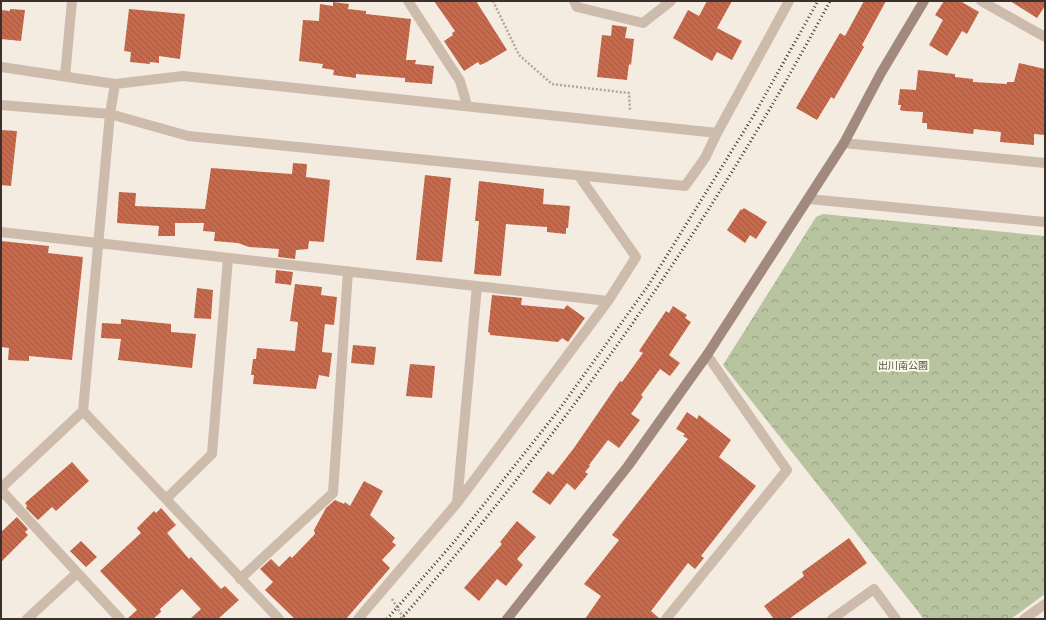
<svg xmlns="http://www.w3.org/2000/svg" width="1046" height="620" viewBox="0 0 1046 620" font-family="'DM Sans','Noto Sans JP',sans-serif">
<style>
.park{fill:url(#park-crowns)}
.building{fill:url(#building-back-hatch)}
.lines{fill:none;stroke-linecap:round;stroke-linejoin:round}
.path{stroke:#b9a596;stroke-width:2.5;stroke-dasharray:2 2;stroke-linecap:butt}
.street{stroke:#cdbbac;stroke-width:10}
.secondary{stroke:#a18a7d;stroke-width:10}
.rail{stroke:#3b302b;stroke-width:3;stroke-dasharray:1 3;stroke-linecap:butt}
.labels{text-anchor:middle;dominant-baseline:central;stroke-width:4;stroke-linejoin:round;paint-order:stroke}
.park-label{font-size:10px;fill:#4a5a2e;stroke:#fbf5ee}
</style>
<defs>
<pattern id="park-crowns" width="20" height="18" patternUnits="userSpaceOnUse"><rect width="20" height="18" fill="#b8c4a0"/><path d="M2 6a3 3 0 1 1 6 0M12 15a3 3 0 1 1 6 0" fill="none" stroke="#97a083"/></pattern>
<pattern id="building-back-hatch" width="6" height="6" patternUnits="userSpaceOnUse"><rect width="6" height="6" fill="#c8694b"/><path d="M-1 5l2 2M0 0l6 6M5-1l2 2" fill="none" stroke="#a4573f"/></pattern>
</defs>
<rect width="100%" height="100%" fill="#f4ebe1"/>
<path class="park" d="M 823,214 L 1045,236 L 1045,594 L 1011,619 L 924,619 L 723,365 L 816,217 Z"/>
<path class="building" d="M 434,1 L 476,1 L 507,50 L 485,63 L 480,65 L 478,62 L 464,71 L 444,41 L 453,35 L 452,33 L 455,31 Z
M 707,1 L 732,1 L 717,28 L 742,41 L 732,60 L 717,52 L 712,61 L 673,38 L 688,10 L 699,16 Z
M 864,1 L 886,1 L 862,45 L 864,47 L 834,99 L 831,97 L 817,120 L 796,108 L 840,33 L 845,36 Z
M 944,1 L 960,1 L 979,12 L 967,34 L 962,31 L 947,56 L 929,45 L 943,20 L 935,15 Z
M 1010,1 L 1045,1 L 1045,6 L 1037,18 Z
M 333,2 L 349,4 L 348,9 L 366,11 L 366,14 L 411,19 L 406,60 L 416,60 L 415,64 L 434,66 L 432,84 L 405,82 L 405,78 L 356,74 L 356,78 L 333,75 L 334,70 L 322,68 L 323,64 L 299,61 L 303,20 L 319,21 L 320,4 L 333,6 Z
M 10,9 L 25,10 L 21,41 L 1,39 L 1,10 L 10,11 Z
M 129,9 L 185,14 L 180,59 L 159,56 L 159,63 L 150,62 L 150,64 L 130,62 L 131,52 L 124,51 Z
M 612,25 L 627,27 L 625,38 L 634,39 L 631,65 L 629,64 L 627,80 L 597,77 L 602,35 L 611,36 Z
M 1019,63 L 1045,69 L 1045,135 L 1034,134 L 1034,145 L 1000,142 L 1001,132 L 974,129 L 973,134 L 927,129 L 927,123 L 922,123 L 923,112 L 904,111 L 900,110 L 901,105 L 898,105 L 900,89 L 916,90 L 918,70 L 955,74 L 955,77 L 973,79 L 973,82 L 1007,84 L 1007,82 L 1014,82 Z
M 1,130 L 17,131 L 11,186 L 1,185 Z
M 293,163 L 307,164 L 306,177 L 330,180 L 324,242 L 309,241 L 308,249 L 296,250 L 295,259 L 278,257 L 279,249 L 249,247 L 238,243 L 214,241 L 215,232 L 203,231 L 204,223 L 175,223 L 175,236 L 158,236 L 159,226 L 117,223 L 119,192 L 136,193 L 135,206 L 205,209 L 211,168 L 292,174 Z
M 425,175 L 451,178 L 442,262 L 416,260 Z
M 479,181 L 544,189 L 543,204 L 570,206 L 568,228 L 566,228 L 566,234 L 547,232 L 547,227 L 506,224 L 501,276 L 474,274 L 479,221 L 475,221 Z
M 744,208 L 767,222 L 756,239 L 750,235 L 745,243 L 727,230 L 741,209 L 742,210 Z
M 1,241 L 49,246 L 48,253 L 83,257 L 72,360 L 29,356 L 29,361 L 8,360 L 9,348 L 1,347 Z
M 276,270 L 293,272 L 291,285 L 275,283 Z
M 295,284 L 322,287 L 321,295 L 337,297 L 334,325 L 325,324 L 322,352 L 332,353 L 329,377 L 319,375 L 316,389 L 253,384 L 254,375 L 251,375 L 253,359 L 256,359 L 257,348 L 295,351 L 298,322 L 290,321 Z
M 197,288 L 213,290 L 211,319 L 194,318 Z
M 492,295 L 522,298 L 521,305 L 564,309 L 567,305 L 585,318 L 568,342 L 562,338 L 558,342 L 490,335 L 490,333 L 488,332 Z
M 673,306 L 687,315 L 685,318 L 691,322 L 669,355 L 680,363 L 670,376 L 660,369 L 641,395 L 643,397 L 631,414 L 640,420 L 619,448 L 608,440 L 589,465 L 590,466 L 585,472 L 588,474 L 575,490 L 567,483 L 550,505 L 532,492 L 548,471 L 553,475 L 574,448 L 620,381 L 622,382 L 643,353 L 639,351 L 666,311 L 669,313 Z
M 121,319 L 171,324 L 171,332 L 196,334 L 192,368 L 118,360 L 121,339 L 101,338 L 102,323 L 121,324 Z
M 353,345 L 376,347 L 374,365 L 351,363 Z
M 410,364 L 435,366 L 432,398 L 406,396 Z
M 687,412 L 697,419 L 699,415 L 731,440 L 719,457 L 756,486 L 701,556 L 704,558 L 695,569 L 688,563 L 651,611 L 660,619 L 585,619 L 601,596 L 584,584 L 619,540 L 612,535 L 688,439 L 683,436 L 685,434 L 676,429 Z
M 72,462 L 89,481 L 56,511 L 52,507 L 38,520 L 26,508 L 27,506 L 25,503 Z
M 364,481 L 383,491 L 370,515 L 395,538 L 392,542 L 396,545 L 382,560 L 390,568 L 346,619 L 295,619 L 265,590 L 273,582 L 260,569 L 271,559 L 279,567 L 290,556 L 292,558 L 315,534 L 314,530 L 326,508 L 335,500 L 344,504 L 345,502 L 350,506 Z
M 161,508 L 176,525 L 167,533 L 189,559 L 191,557 L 221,589 L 225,586 L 239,600 L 218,619 L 190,619 L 201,609 L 182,589 L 160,609 L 161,612 L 153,619 L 127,619 L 137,610 L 100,571 L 141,533 L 137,528 L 154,511 L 156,513 Z
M 17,517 L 28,529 L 25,532 L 28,535 L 1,562 L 1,532 Z
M 517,521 L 536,537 L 517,559 L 523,565 L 506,586 L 497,579 L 479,601 L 464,588 L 502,544 L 500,542 Z
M 849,538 L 867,563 L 789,619 L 774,619 L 764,606 L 804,576 L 802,572 Z
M 81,541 L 97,557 L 86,567 L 70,551 Z"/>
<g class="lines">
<path class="path" d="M 493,1 L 519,55 L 552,84 L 629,93 L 630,111
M 392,599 L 404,619"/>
<path class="street" d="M 408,1 L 460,81 L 467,105
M 574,1 L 577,7 L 643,23 L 671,1
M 981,1 L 1045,37
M 1,67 L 115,84 L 183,76 L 717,133
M 65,76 L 72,1
M 1,105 L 110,114 L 188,136 L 685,186 L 705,158 L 717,133 L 789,1
M 844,143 L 1045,163
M 809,199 L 1045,222
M 1,232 L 608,301
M 83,411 L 279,619
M 1,488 L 83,411 L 110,114 L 115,84
M 1,490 L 120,619
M 166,499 L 212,454 L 228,258
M 457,503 L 477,286
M 240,579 L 333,493 L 348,271
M 27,619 L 77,573
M 358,619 L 457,503 L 608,301 L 636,257 L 579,176
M 666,619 L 787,470 L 707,355
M 832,619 L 874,589 L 896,619
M 1024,619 L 1045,604"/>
<path class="secondary" d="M 507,619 L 628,466 L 707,355 L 844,143 L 881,73 L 924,1"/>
<path class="rail" d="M 387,619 L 454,542 L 558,411 L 648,286 L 754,115 L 818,1
M 401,619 C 566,430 712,223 830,1"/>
</g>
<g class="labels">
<g class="park-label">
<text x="903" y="365">出川南公園</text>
</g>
</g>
<rect width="1046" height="620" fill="none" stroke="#3b302b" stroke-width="4"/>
</svg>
